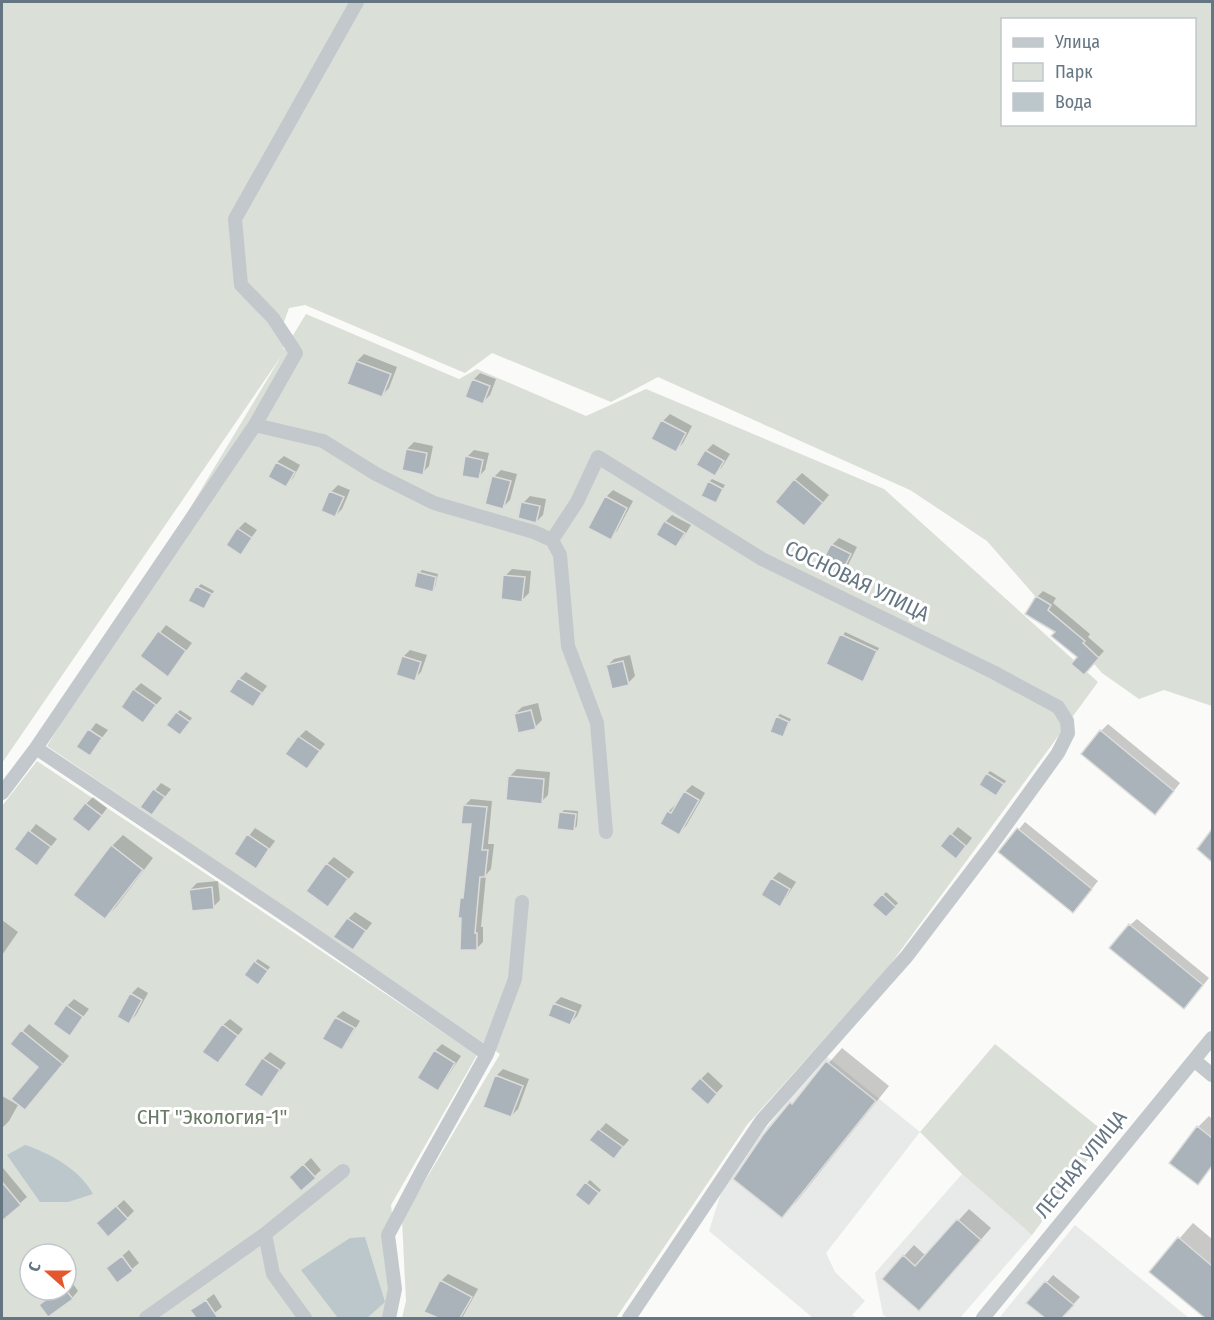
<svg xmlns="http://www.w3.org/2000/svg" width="1214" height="1320" viewBox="0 0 1214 1320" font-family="'Fira Sans Condensed',sans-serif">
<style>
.built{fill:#e8e9e9}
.green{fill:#dadfd7;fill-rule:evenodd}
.water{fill:#bbc7cb}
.shadow{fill:#0003}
.building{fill:#aab3b9;stroke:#dcdcda;stroke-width:1.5}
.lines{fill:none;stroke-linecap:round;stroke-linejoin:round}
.street{stroke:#c3c8cc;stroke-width:14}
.labels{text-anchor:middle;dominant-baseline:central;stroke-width:6;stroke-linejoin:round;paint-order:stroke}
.street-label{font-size:21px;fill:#657683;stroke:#fff}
.park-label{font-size:21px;fill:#687a64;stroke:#fff}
</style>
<rect width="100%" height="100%" fill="#fafaf8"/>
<path class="built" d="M 825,1055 L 920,1132 L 826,1253 L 835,1272 L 865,1301 L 852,1315 L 857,1318 L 813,1318 L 709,1231 L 726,1177 Z
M 962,1174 L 1032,1235 L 960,1318 L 888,1318 L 883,1315 L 875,1273 Z
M 1075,1225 L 1189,1318 L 999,1318 Z"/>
<path class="green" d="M 2,2 L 1212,2 L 1212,706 L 1164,690 L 1139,699 L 1102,673 L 987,541 L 910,490 L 658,377 L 611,402 L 492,353 L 465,373 L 305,305 L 289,308 L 280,333 L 284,350 L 306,314 L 459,379 L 477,369 L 586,416 L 646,389 L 884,489 L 1098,682 L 887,969 L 747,1125 L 616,1318 L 402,1318 L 406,1301 L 402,1220 L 500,1054 L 47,746 L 282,355 L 2,763 ZM 1002,20 L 1194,20 L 1194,124 L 1002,124 Z
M 37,761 L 477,1055 L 391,1205 L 400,1287 L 392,1318 L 2,1318 L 2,806 ZM 30,1254 L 66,1254 L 66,1290 L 30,1290 Z
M 995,1044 L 1107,1134 L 1032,1235 L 962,1174 L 920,1132 Z"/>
<path class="water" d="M 25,1145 C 50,1153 80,1170 93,1194 L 68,1202 L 40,1202 L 7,1155 Z
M 365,1237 L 385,1302 L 367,1318 L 338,1318 L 301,1270 L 350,1238 Z"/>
<path class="shadow" d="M 364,354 L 397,367 L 389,388 L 382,395 L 349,383 L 357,361 Z
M 480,373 L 496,379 L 490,395 L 483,402 L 473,380 Z
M 670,414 L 692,426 L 683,443 L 676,450 L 663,421 Z
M 414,442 L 433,446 L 429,466 L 422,473 L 407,449 Z
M 713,444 L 730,454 L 722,467 L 715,474 L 706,451 Z
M 474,450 L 489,453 L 485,470 L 478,477 L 467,457 Z
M 284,456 L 300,465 L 293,478 L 286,485 L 270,476 L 277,462 Z
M 501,470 L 517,474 L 510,500 L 503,507 L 494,477 Z
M 802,473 L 829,495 L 811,517 L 795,480 Z
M 712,479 L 725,485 L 716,501 L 709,482 Z
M 338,485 L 350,490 L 342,509 L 335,516 L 331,492 Z
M 613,490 L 633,501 L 617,531 L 610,538 L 606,497 Z
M 530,496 L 546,499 L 543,515 L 536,522 L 523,503 Z
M 672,515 L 691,525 L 683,538 L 676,545 L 665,522 Z
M 245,522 L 257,530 L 240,553 L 238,529 Z
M 839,538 L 857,547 L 846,569 L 839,576 L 832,545 Z
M 512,569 L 531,571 L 529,593 L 522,600 L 505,576 Z
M 422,570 L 438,574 L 435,587 L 432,590 L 419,573 Z
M 201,584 L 214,591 L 206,604 L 198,587 Z
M 1043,591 L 1056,598 L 1053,603 L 1090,634 L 1088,637 L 1104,651 L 1084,673 L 1080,657 L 1057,631 L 1037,597 Z
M 166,625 L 192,643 L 168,675 L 142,656 Z
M 845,632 L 879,648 L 863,680 L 828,663 Z
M 410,650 L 427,655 L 421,672 L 414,679 L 403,657 Z
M 630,655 L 635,676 L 628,683 L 607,666 L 614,659 Z
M 246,672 L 267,686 L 253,705 L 239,679 Z
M 141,683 L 162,698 L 143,721 L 134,690 Z
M 538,703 L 542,720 L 535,727 L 515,714 L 522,707 Z
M 180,710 L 192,718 L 183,730 L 177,713 Z
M 780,714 L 791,719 L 783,736 L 777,717 Z
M 96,723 L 108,730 L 89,754 L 78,747 Z
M 1108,724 L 1180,783 L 1162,806 L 1101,731 Z
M 306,730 L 325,744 L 307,767 L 299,737 Z
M 517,769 L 550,772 L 548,795 L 541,802 L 510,776 Z
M 990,771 L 1006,781 L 999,791 L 987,774 Z
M 161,783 L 171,789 L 152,813 L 142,806 Z
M 692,785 L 705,793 L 686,826 L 679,833 L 662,824 L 668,812 L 675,805 L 677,806 L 685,792 Z
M 93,797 L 107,808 L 96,823 L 86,804 Z
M 471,799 L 492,801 L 488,844 L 494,844 L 491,869 L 486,875 L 481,927 L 483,927 L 483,942 L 477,948 L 462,898 L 465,895 L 473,823 L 465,805 Z
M 564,810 L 578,811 L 577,826 L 574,829 L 561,813 Z
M 1025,822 L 1098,881 L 1080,904 L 1000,852 Z
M 36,824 L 57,839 L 37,864 L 16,849 Z
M 958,827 L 972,838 L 963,850 L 942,846 Z
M 255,828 L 275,841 L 256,867 L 236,853 Z
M 123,835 L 153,858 L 116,907 L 105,918 L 112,846 Z
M 334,857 L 354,872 L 328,905 L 327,864 Z
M 779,872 L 796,882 L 786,898 L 779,905 L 772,879 Z
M 218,881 L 220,900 L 213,907 L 190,890 L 197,883 Z
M 886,892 L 898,903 L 886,915 L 874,905 Z
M 355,912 L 372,923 L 353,948 L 348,919 Z
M 1137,919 L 1209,978 L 1191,1000 L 1130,925 Z
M 2,920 L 18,932 L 2,955 Z
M 258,959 L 270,967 L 260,980 L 255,962 Z
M 138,987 L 148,993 L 136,1015 L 129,1022 L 131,994 Z
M 561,997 L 582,1005 L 577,1016 L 570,1023 L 554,1004 Z
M 74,999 L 89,1009 L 70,1034 L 67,1006 Z
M 343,1011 L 360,1021 L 348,1041 L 342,1048 L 324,1039 L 336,1017 Z
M 230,1019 L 243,1029 L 218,1061 L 223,1025 Z
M 29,1024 L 69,1056 L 32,1102 L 40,1066 L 12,1044 Z
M 442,1044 L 461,1056 L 444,1082 L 437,1089 L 435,1051 Z
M 842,1048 L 889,1086 L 797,1201 L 782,1216 L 764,1136 Z
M 270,1052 L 286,1063 L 262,1095 L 263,1059 Z
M 503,1069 L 529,1079 L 518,1109 L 511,1116 L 496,1076 Z
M 708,1072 L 723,1086 L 707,1103 L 692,1088 Z
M 2,1096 L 18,1105 L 9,1121 L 2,1128 Z
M 1209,1116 L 1212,1119 L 1212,1167 L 1198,1183 L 1171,1163 L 1198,1127 Z
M 606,1123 L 629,1140 L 614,1157 L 591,1140 Z
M 311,1158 L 321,1170 L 301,1189 L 291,1177 Z
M 3,1168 L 27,1197 L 7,1215 L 2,1208 Z
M 590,1180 L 601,1190 L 592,1201 L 587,1183 Z
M 124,1200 L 134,1211 L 127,1218 L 105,1217 Z
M 969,1209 L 991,1228 L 929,1299 L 904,1256 L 914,1245 L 926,1256 Z
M 1193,1223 L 1212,1239 L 1212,1318 L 1207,1318 L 1151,1271 Z
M 129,1250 L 139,1263 L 118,1281 L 115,1262 Z
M 448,1274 L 478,1289 L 462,1318 L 441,1318 L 426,1311 L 441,1281 Z
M 1053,1275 L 1080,1297 L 1061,1318 L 1048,1318 L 1029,1303 Z
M 71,1281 L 78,1291 L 72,1298 L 41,1305 L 58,1290 L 66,1290 L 66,1285 Z
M 214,1294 L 222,1307 L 208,1318 L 197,1318 L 192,1310 Z"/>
<path class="building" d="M 356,361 L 391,374 L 382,397 L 347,384 Z
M 472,379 L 490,386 L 483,404 L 465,397 Z
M 661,420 L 686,433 L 676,452 L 651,439 Z
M 406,449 L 427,453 L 423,475 L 402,470 Z
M 705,450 L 724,461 L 715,476 L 696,465 Z
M 465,456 L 483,460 L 479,479 L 462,476 Z
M 276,462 L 295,472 L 286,487 L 268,477 Z
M 492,476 L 511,481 L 503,509 L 485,504 Z
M 794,479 L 823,503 L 804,526 L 775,502 Z
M 708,481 L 723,489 L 716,503 L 701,496 Z
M 329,491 L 344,497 L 335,517 L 321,511 Z
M 605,496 L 627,508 L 611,540 L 588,528 Z
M 521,502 L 540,506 L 536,523 L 518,518 Z
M 664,521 L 685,533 L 676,547 L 656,535 Z
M 237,528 L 252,538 L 241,555 L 226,545 Z
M 831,544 L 851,554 L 839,578 L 819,568 Z
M 417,572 L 436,577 L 433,592 L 414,587 Z
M 503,575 L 525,577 L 522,602 L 501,599 Z
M 196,586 L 212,594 L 204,609 L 188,601 Z
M 1036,596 L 1051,605 L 1048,610 L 1085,641 L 1083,643 L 1099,658 L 1084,675 L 1071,664 L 1077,657 L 1051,636 L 1055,632 L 1025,614 Z
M 158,631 L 186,651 L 168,677 L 140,656 Z
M 840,634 L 877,651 L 863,682 L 826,664 Z
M 402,656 L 421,662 L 415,681 L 396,675 Z
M 623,661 L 629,685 L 612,689 L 606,665 Z
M 238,678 L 262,693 L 253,707 L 229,692 Z
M 133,689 L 156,705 L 143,723 L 121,707 Z
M 531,710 L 536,729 L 518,733 L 514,714 Z
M 176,712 L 190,722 L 180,735 L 166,725 Z
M 776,716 L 789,722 L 783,737 L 770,732 Z
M 88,729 L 102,738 L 90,756 L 76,747 Z
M 1100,730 L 1174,791 L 1155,815 L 1081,754 Z
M 298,736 L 320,751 L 307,769 L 285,754 Z
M 986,773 L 1004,784 L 996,796 L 979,785 Z
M 508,776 L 544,779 L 542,804 L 506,800 Z
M 153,789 L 165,797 L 152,815 L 140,807 Z
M 684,791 L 699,800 L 679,835 L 660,824 L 667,811 L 671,813 Z
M 85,803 L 102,816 L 89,832 L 72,819 Z
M 463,805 L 487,807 L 482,850 L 488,850 L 485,877 L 480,877 L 475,933 L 477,933 L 477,950 L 460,950 L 461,918 L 458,918 L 460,898 L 463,898 L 471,824 L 461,824 Z
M 559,812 L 576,814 L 574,831 L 557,829 Z
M 1017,828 L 1092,889 L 1073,913 L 998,852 Z
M 1212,829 L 1212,862 L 1197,849 Z
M 28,830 L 51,847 L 37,866 L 14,849 Z
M 950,833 L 966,846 L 956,859 L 940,846 Z
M 247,834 L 269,849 L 256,869 L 234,854 Z
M 111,845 L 143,870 L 105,919 L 73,895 Z
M 326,863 L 348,879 L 328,907 L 306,891 Z
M 771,878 L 790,889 L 780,907 L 761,895 Z
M 212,887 L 214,909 L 192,911 L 189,890 Z
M 882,894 L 896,907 L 886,917 L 872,905 Z
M 347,918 L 366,931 L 353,950 L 333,937 Z
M 1129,924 L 1203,985 L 1184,1009 L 1109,948 Z
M 254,961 L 268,971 L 258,985 L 244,975 Z
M 130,993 L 142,1000 L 129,1024 L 117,1017 Z
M 553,1003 L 576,1012 L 570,1025 L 548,1016 Z
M 66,1005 L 83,1017 L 70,1036 L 53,1024 Z
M 335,1017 L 355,1028 L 342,1050 L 322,1039 Z
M 222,1024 L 238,1036 L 218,1063 L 202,1052 Z
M 21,1030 L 63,1064 L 25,1110 L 11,1099 L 38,1067 L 10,1044 Z
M 434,1050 L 455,1063 L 438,1091 L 417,1078 Z
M 262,1058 L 280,1070 L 262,1097 L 244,1085 Z
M 826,1061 L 876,1101 L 782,1218 L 733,1179 L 763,1135 L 790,1102 L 792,1104 Z
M 495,1075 L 523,1086 L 511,1117 L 483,1107 Z
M 700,1078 L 717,1094 L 708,1105 L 690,1089 Z
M 1197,1126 L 1212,1138 L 1212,1166 L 1198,1185 L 1169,1163 Z
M 598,1129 L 623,1147 L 614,1159 L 589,1140 Z
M 303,1164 L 316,1178 L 301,1191 L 289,1177 Z
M 2,1182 L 21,1205 L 2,1221 Z
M 585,1182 L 599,1193 L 589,1206 L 575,1195 Z
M 116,1206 L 128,1219 L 108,1237 L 96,1223 Z
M 957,1219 L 981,1240 L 919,1311 L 882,1279 L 903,1255 L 915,1266 Z
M 1178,1237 L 1212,1266 L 1212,1318 L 1205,1318 L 1149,1272 Z
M 122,1256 L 133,1271 L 117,1283 L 106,1268 Z
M 440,1280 L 472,1297 L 460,1318 L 438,1318 L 424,1312 Z
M 1045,1281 L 1074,1305 L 1062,1318 L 1045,1318 L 1026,1303 Z
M 59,1290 L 66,1290 L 73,1299 L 48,1317 L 39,1305 Z
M 206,1300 L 218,1318 L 196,1318 L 190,1310 Z"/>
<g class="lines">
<path class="street" d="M 255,425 L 323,441 L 376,474 L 434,503 L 534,532 L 552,540 L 577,502 L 598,457 L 762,559 L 993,672 L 1058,707 L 1067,721 L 1068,733 L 1058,753 L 993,843 L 907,956 L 762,1120 L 629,1318
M 552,540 L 560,555 L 568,646 L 597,723 L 606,832
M 36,748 L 300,925 L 487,1054 L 423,1169 L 388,1235 L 395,1289 L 389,1318
M 2,793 L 36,748 L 255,425 L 296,353 L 273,318 L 241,285 L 235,219 L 357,2
M 487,1054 L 515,979 L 522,902
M 1194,1060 L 1212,1075
M 265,1234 L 343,1171
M 146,1318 L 265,1234 L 273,1274 L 305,1318
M 983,1318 L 1212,1038"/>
</g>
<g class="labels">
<g class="street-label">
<text transform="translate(857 581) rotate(26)">СОСНОВАЯ УЛИЦА</text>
<text transform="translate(1081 1164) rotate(-51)">ЛЕСНАЯ УЛИЦА</text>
</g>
<g class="park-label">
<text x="212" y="1117">СНТ "Экология-1"</text>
</g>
</g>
<rect width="1214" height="1320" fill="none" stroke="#657683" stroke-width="6"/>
<rect x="1001" y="18" width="195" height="108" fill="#ffffff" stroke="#c1c8cd" stroke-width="1.5"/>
<rect x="1013" y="38" width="30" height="9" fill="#c3c8cc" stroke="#c1c8cd" stroke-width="1.5"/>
<text x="1055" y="48" font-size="18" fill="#657683">Улица</text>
<rect x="1013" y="63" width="30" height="18" fill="#dadfd7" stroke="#c1c8cd" stroke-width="1.5"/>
<text x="1055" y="78" font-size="18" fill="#657683">Парк</text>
<rect x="1013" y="93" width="30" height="18" fill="#bbc7cb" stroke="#c1c8cd" stroke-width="1.5"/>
<text x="1055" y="108" font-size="18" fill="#657683">Вода</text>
<g transform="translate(48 1272) rotate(291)"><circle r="28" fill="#ffffff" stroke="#c1c8cd" stroke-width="1.5"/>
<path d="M0-4.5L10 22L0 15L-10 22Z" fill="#e4572e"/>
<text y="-9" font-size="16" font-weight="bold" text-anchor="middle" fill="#657683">С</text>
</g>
</svg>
